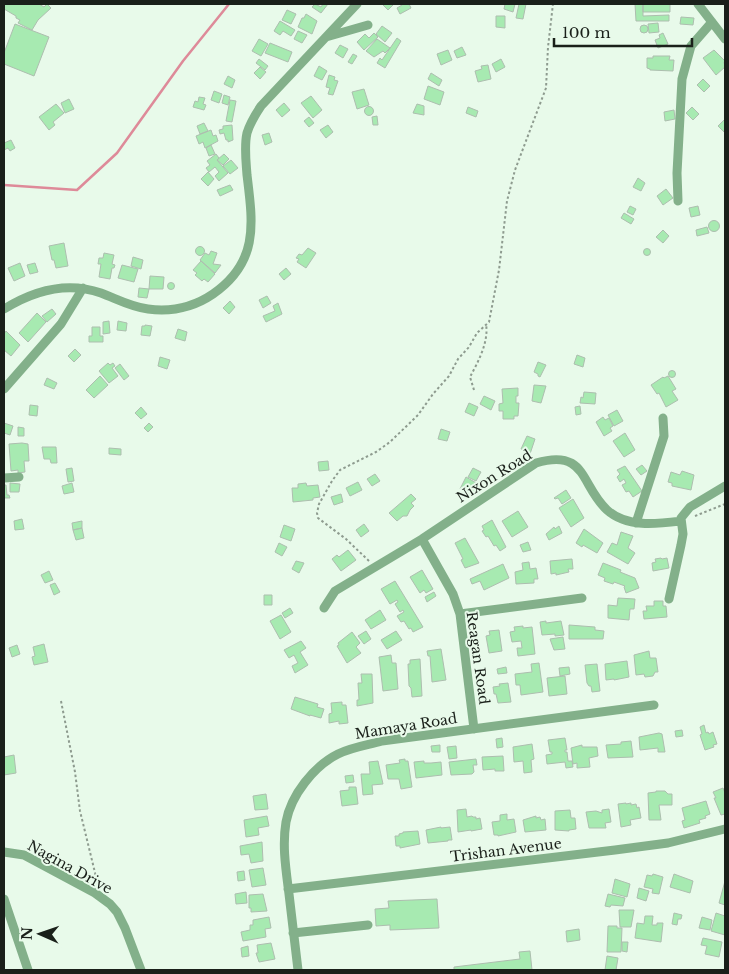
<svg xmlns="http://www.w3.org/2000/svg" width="729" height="974" viewBox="0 0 729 974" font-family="'Libre Baskerville',serif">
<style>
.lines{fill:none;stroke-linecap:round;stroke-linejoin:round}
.stream{stroke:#de8a99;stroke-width:2.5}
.building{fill:#a7eab1;stroke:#adbeaf}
.path{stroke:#8e9b8f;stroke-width:2;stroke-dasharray:2.5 2.5;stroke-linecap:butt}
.minor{stroke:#83b08a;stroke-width:9}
.labels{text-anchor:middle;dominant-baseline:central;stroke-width:4;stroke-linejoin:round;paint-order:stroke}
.street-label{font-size:14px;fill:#1a201a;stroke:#e8faea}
</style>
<rect width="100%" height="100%" fill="#e8faea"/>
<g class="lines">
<path class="stream" d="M 4,185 L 77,190 L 117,153 L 183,61 L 229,4"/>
</g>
<path class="building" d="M 4,4 L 39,4 L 44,7 L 47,4 L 51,8 L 38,20 L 32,30 L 18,23 L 20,20 L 16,18 L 16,16 L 4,9 Z
M 315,4 L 321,7 L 323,4 L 328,4 L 321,13 L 312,7 Z
M 382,4 L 394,4 L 388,10 Z
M 401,4 L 409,4 L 411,8 L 400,14 L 397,8 L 402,5 Z
M 505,4 L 515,4 L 513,12 L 504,9 Z
M 519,4 L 526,4 L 523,19 L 516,18 Z
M 635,4 L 643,4 L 643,16 L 669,15 L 669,21 L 636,21 Z
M 643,4 L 670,4 L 670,12 L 643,12 Z
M 287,10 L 296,14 L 291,24 L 282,20 Z
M 306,14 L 317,21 L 312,34 L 298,27 L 302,18 L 304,18 Z
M 496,16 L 505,16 L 505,28 L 496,27 Z
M 681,17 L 694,18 L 693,25 L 680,24 Z
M 280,21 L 295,30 L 291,36 L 283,31 L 280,35 L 274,31 Z
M 658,23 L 659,32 L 649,33 L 648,24 Z
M 15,24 L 49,37 L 34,76 L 4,64 L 4,53 Z
M640 29a4 4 0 1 1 8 0a4 4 0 1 1-8 0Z
M 382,26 L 392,33 L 385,42 L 376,34 Z
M 298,31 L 307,35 L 302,43 L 294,39 Z
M 374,33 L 378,37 L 364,50 L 357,42 L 365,34 L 369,38 Z
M 663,33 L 668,44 L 658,48 L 655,40 L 660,38 L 659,35 Z
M 397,38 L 401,41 L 385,68 L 377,63 L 380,58 L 382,60 Z
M 259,39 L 268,44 L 261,56 L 252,51 Z
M 377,39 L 390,48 L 385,53 L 383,51 L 374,57 L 366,51 Z
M 270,43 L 292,52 L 288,62 L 265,53 Z
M 340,45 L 348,49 L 343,58 L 335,53 Z
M 462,47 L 466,55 L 457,58 L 454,51 Z
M 448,50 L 452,60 L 441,65 L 437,54 Z
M 714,50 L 725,61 L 724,62 L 725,67 L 716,75 L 703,58 Z
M 353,54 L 357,56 L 352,64 L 348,62 Z
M 653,56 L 670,56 L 669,60 L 674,60 L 673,71 L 650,70 L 650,69 L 647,68 L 647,58 L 653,58 Z
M 259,59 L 268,66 L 265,70 L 256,63 Z
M 501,59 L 505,67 L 496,72 L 492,64 Z
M 488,65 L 491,79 L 478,82 L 475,71 L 482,69 L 481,66 Z
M 319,66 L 327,71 L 322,80 L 314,76 Z
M 260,67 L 266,72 L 260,79 L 254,73 Z
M 431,73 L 442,80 L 439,86 L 428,79 Z
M 329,75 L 335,77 L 334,80 L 338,81 L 333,95 L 328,94 L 330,88 L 326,87 Z
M 228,76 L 235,80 L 232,88 L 224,84 Z
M 703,79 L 710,86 L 704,92 L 697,85 Z
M 428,86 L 444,92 L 440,105 L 424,99 Z
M 364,89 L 369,105 L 357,109 L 352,92 Z
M 214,91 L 222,94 L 219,103 L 211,100 Z
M 224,95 L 230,97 L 228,105 L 222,103 Z
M 311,96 L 322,110 L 313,118 L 301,103 Z
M 199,97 L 205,98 L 203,104 L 206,105 L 204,110 L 193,107 L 195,101 L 198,102 Z
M 69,99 L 74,109 L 65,113 L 61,103 Z
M 230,100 L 236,101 L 232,122 L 226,121 Z
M 284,103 L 290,110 L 282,117 L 276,110 Z
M 56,104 L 64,113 L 53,122 L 55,125 L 49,130 L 39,117 Z
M 417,104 L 424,106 L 424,115 L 413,113 Z
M364.5 111a4.5 4.5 0 1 1 9 0a4.5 4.5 0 1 1-9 0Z
M 468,107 L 478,111 L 476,117 L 466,113 Z
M 692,107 L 699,114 L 693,120 L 686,113 Z
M 674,110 L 675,119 L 665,121 L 664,112 Z
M 377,116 L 378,125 L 373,125 L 372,117 Z
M 309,117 L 314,123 L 309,127 L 304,121 Z
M 724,120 L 725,121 L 725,133 L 718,126 Z
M 204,123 L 208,131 L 200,134 L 197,126 Z
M 232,125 L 233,140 L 228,142 L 228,140 L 226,140 L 224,133 L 220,134 L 219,130 L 223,129 L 223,126 Z
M 328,125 L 333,132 L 326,138 L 320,130 Z
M 211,130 L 213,136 L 216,135 L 218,141 L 205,148 L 203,142 L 199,144 L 196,136 Z
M 269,133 L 272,142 L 265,145 L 262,135 Z
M 11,140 L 15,148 L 10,151 L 8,148 L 4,150 L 4,143 Z
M 211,145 L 215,154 L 209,156 L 206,148 Z
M 216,154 L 219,158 L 217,160 L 228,173 L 219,181 L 215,176 L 219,172 L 215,167 L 209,172 L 206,168 L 210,165 L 207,161 Z
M 224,154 L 229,159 L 223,165 L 217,160 Z
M 231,160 L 238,168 L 230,174 L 223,166 Z
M 208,172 L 214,179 L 208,186 L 201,179 Z
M 638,178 L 645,183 L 641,191 L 633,187 Z
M 230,185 L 233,190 L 220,196 L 217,190 Z
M 666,189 L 673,198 L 663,205 L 657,196 Z
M 630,206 L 636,209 L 633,215 L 627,212 Z
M 698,206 L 700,215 L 691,217 L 689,208 Z
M 624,213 L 634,219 L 631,224 L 621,218 Z
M708.5 226a5.5 5.5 0 1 1 11 0a5.5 5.5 0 1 1-11 0Z
M 707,227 L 709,233 L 697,236 L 696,230 Z
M 663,230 L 669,236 L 663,243 L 656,237 Z
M 64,243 L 68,266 L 56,268 L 54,260 L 52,260 L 49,246 Z
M195.5 251a4.5 4.5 0 1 1 9 0a4.5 4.5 0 1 1-9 0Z
M 308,248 L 316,253 L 306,268 L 297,262 L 299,259 L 296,258 L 299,254 L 302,255 Z
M643.5 252a3.5 3.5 0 1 1 7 0a3.5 3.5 0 1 1-7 0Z
M 211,251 L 217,253 L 213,264 L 221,265 L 215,273 L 200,260 L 205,253 L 209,255 Z
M 104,253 L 114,255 L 112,264 L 115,265 L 114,268 L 112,268 L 110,279 L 99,277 L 101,264 L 98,264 L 99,258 L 103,258 Z
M 133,257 L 143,260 L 141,269 L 131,266 Z
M 201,261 L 215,274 L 208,282 L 204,279 L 202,281 L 195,275 L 197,273 L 193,270 Z
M 20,263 L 25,276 L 14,281 L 8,268 Z
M 35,263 L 38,272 L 30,274 L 27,265 Z
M 122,265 L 138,269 L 134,282 L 118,278 Z
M 286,268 L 291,274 L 284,280 L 279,274 Z
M 150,276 L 164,277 L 163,289 L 149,289 Z
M167.5 286a3.5 3.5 0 1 1 7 0a3.5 3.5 0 1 1-7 0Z
M 139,288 L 149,289 L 147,298 L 138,297 Z
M 267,296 L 271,303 L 263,308 L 259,300 Z
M 230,301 L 235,307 L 229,314 L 223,308 Z
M 278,303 L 282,314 L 266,322 L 263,316 L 275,311 L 273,306 Z
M 52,309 L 56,314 L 47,322 L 42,316 Z
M 37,313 L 46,322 L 28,342 L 19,333 Z
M 109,321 L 110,333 L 103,334 L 103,322 Z
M 118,321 L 127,323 L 126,331 L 117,330 Z
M 145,325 L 152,326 L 150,336 L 141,335 L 142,326 L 145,326 Z
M 92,327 L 100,327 L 100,336 L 103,336 L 103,342 L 89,342 L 89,336 L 92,336 Z
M 178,329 L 187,332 L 185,341 L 175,338 Z
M 6,331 L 20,345 L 11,356 L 4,350 L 4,334 Z
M 75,349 L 81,355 L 74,362 L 68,356 Z
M 577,355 L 585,358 L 583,367 L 574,364 Z
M 160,357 L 170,360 L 167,369 L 158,366 Z
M 538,362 L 546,365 L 540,377 L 538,376 L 538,374 L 534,372 Z
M 108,363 L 110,365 L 113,363 L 115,366 L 112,368 L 118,376 L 109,383 L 99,371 Z
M 120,364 L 129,376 L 124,380 L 115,368 Z
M668.5 374a3.5 3.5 0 1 1 7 0a3.5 3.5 0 1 1-7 0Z
M 100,376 L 108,385 L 94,398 L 86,390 Z
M 668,376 L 676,389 L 672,391 L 678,400 L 666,407 L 659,393 L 657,394 L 651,385 L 663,377 L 664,378 Z
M 47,378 L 57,383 L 54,389 L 44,385 Z
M 534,385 L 546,386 L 541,403 L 532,401 Z
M 518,388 L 518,396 L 516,396 L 516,403 L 519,403 L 518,416 L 514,416 L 514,419 L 503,419 L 503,411 L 499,411 L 499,404 L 503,403 L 502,389 Z
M 584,392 L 596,393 L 595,404 L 580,403 L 581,397 L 583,398 Z
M 484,396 L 495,401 L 491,410 L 480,404 Z
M 469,403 L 478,407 L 474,416 L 465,412 Z
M 30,405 L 38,406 L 37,416 L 29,415 Z
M 580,406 L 581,414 L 576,415 L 575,407 Z
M 141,407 L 147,414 L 141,419 L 135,413 Z
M 617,410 L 623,421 L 614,426 L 608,415 Z
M 603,417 L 605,420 L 609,418 L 613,426 L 610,428 L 612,431 L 604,436 L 596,422 Z
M 4,423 L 13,426 L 10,435 L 4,433 Z
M 149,423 L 153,427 L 148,432 L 144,428 Z
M 18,427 L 24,428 L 24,436 L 18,436 Z
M 441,429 L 450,432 L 447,441 L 438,439 Z
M 625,433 L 635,450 L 624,457 L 613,441 Z
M 527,436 L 535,439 L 530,454 L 521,449 Z
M 22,443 L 28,444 L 29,461 L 24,461 L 25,472 L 18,473 L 18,470 L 11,471 L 9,444 Z
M 42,447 L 56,447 L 57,463 L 51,463 L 50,459 L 44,459 Z
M 109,448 L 121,449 L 121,455 L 109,454 Z
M 328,461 L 329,470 L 319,471 L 318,462 Z
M 642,465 L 647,471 L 641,475 L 636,469 Z
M 625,466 L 642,491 L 633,497 L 629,491 L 626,492 L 622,485 L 626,483 L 624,479 L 620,482 L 617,477 L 620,474 L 617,470 Z
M 72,468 L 74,481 L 68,482 L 66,469 Z
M 473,468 L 481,472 L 476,481 L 468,477 Z
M 682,471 L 694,475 L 691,490 L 672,486 L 672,483 L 668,482 L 671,472 L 680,475 Z
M 375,474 L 380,481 L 372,486 L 367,479 Z
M 466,477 L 478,484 L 472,495 L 460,489 Z
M 358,482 L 362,490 L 350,496 L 346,488 Z
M 10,483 L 20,484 L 19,492 L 10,492 Z
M 72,483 L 74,492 L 64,494 L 62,486 Z
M 306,483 L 307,486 L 318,485 L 320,497 L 313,498 L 313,500 L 293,502 L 292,488 L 298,488 L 298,484 Z
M 4,485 L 6,485 L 7,495 L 9,495 L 10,498 L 4,498 Z
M 566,490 L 571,498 L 562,504 L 558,498 L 555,499 L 554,498 Z
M 341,494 L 343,502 L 334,505 L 331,497 Z
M 411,494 L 416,499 L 411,503 L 414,506 L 410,510 L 407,516 L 403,516 L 397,521 L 389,513 Z
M 573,499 L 584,518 L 571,527 L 559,508 Z
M 518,511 L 528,527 L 512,537 L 502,521 Z
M 22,519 L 24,529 L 15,530 L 14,521 Z
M 492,520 L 506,547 L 500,551 L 496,545 L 494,546 L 488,536 L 486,537 L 482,531 L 484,530 L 482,526 Z
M 82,521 L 82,528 L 73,530 L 72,523 Z
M 364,524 L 369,531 L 361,537 L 356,530 Z
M 284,525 L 295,529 L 291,541 L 280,537 Z
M 559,526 L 562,533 L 549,540 L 546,534 L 554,527 L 555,529 Z
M 82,528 L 84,538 L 76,540 L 73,530 Z
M 584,529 L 603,543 L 597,553 L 583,545 L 582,547 L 576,543 Z
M 621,532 L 633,536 L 628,548 L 635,553 L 628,564 L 607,552 L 612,543 L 617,545 Z
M 465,538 L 479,563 L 465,568 L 461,560 L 463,559 L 455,543 Z
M 528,542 L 531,550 L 523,552 L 520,545 Z
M 279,543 L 287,547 L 282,556 L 275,552 Z
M 348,550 L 356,560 L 341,571 L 332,559 L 337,555 L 339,557 Z
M 661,558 L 662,559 L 667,558 L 669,568 L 653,571 L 652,563 L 656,562 L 655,559 Z
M 572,559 L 573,569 L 568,569 L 569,572 L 556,575 L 556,573 L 551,574 L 550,561 Z
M 296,561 L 304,563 L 299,573 L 292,569 Z
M 529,562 L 530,569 L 536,568 L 538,579 L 534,579 L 534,583 L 516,584 L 515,572 L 523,570 L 522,563 Z
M 603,563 L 621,570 L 620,572 L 635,578 L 639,588 L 626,593 L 624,587 L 625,586 L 614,582 L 613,584 L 604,581 L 605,578 L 598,575 Z
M 503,564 L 509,578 L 484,590 L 480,581 L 472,584 L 470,579 Z
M 422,570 L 433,589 L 426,593 L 424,590 L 420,593 L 410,577 Z
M 49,571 L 53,580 L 45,583 L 41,575 Z
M 395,581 L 423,627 L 413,632 L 411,628 L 409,629 L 404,621 L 401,622 L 397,616 L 404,612 L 403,610 L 400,612 L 395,604 L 398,602 L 397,600 L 390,604 L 381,589 Z
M 55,583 L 60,592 L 54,595 L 50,585 Z
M 434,592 L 436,596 L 427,602 L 425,597 Z
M 264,595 L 272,595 L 272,605 L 264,605 Z
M 618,598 L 635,599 L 634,609 L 630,609 L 629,620 L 608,618 L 608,605 L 617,606 Z
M 654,601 L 663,601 L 663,606 L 666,606 L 667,617 L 644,619 L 643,611 L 647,611 L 646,606 L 654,606 Z
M 290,608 L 293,613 L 285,618 L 282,613 Z
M 380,610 L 386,620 L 371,629 L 365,620 Z
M 281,615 L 291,632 L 280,639 L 270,621 Z
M 546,621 L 546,623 L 561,621 L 564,635 L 555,636 L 555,634 L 542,635 L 540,622 Z
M 569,625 L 595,627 L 595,630 L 604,631 L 603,639 L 569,639 Z
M 523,626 L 523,628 L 532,627 L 535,654 L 518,656 L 517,648 L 522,648 L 521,641 L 512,642 L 510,632 L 515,631 L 514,627 Z
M 499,630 L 502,651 L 489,653 L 486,636 L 490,635 L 489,631 Z
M 366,631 L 371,639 L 364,644 L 358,636 Z
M 396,631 L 402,640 L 387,649 L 381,640 Z
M 352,632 L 360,643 L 356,647 L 361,653 L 347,663 L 337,646 L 339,645 L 338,643 Z
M 563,637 L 565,649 L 554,650 L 550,639 Z
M 301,641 L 306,648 L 300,652 L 308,665 L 295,673 L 292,666 L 298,663 L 294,655 L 289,658 L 284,650 Z
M 44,644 L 48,662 L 34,665 L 32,657 L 35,656 L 33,647 Z
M 17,645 L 20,654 L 12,657 L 9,648 Z
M 441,649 L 446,680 L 432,682 L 430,656 L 428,656 L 427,651 Z
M 649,651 L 650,658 L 656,658 L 658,672 L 655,672 L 653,676 L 645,677 L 644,674 L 636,675 L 634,655 Z
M 391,655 L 392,663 L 396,663 L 398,689 L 383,691 L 379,657 Z
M 420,659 L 422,696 L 412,697 L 411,688 L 409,686 L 408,664 L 410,664 L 410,660 Z
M 627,661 L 629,677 L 614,680 L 614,679 L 606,680 L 605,664 Z
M 539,663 L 543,692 L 521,695 L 520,685 L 516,685 L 515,674 L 532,672 L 531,664 Z
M 597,664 L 600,691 L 592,692 L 591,686 L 589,686 L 587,683 L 585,665 Z
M 506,667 L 507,673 L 498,674 L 497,669 Z
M 569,667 L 570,674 L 560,676 L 559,668 Z
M 361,674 L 372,674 L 373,703 L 357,706 L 357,700 L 359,700 L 358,683 L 362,683 Z
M 565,676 L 567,694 L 549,696 L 547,678 Z
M 508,683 L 511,702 L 498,703 L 496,694 L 494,694 L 493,687 L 500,686 L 499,684 Z
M 295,697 L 318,704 L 317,707 L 324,709 L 321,718 L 310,715 L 310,716 L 291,709 Z
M 342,702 L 342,705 L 346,705 L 348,723 L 339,724 L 339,721 L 329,723 L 329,714 L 332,713 L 331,703 Z
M 704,725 L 706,733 L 708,732 L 709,734 L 713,732 L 717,744 L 713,745 L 714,747 L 705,750 L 700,735 L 702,734 L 700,727 Z
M 682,730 L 683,736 L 676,737 L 675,731 Z
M 659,733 L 662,734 L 665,752 L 658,752 L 658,748 L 640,750 L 639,737 Z
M 502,738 L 503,747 L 497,748 L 496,739 Z
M 565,738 L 567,750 L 565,750 L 565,752 L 567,752 L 568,761 L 572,761 L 573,767 L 566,768 L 565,762 L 547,764 L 546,755 L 552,754 L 552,752 L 550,752 L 548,740 Z
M 631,741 L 633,757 L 608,758 L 606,745 L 621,744 L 621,742 Z
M 532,744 L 534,759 L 531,760 L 532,772 L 524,773 L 523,761 L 514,762 L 513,747 Z
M 440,745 L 440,752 L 432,752 L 431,746 Z
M 582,745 L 582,747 L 597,747 L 598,756 L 589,758 L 590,767 L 577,768 L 577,763 L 573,764 L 571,748 Z
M 456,746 L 457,758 L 449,759 L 447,747 Z
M 14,755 L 16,773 L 4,775 L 4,757 Z
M 503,756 L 504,771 L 495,771 L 495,769 L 483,770 L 482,757 Z
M 405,759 L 405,761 L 408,761 L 412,787 L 401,789 L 399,779 L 388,779 L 386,765 L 400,763 L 399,760 Z
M 476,759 L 477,765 L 473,765 L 474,772 L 472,774 L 451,775 L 449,762 Z
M 378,761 L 383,784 L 372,785 L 373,794 L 363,795 L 361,774 L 370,774 L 369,762 Z
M 424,761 L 424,763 L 431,763 L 441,762 L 442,775 L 416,778 L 414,762 Z
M 353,775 L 354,782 L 346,783 L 345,776 Z
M 349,787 L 356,787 L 358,804 L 342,806 L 340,791 L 349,790 Z
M 723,788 L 725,793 L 725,814 L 721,815 L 714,798 L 716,798 L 713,792 Z
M 656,791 L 665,791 L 668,794 L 672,794 L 672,805 L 659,805 L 661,820 L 649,820 L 648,793 L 656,792 Z
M 266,794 L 268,809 L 255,810 L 253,796 Z
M 706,801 L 710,814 L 705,816 L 706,818 L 699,820 L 700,823 L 684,828 L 682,821 L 685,820 L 682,808 Z
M 626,803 L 626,804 L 631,803 L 631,805 L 636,804 L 637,808 L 639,807 L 641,818 L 630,820 L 631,825 L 621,827 L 618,804 Z
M 466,809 L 467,817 L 472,816 L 473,817 L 476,817 L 476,819 L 480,818 L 482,829 L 471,831 L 471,830 L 458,832 L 457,810 Z
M 609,809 L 611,822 L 605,823 L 606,828 L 589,828 L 586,812 L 596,811 L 602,813 L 602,810 Z
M 570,810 L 571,818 L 575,818 L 576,829 L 569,830 L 569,831 L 555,830 L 555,811 Z
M 507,814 L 507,820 L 514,819 L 516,832 L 498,836 L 498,835 L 494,835 L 492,822 L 500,821 L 500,815 Z
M 267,816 L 269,826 L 258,828 L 259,835 L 246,837 L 244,820 Z
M 536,816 L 536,818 L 540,817 L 541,820 L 545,819 L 546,830 L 525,832 L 523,820 Z
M 441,827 L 441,828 L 450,827 L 452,840 L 448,840 L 448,841 L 428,843 L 426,830 Z
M 418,831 L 420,844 L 400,848 L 400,846 L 396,846 L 395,836 L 399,836 L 399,834 L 403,833 L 403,832 Z
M 262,842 L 263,861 L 251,863 L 249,854 L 241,855 L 240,846 Z
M 263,868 L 266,885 L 252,887 L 249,870 Z
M 244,871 L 245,880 L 238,881 L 237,872 Z
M 653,874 L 663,877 L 659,894 L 652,893 L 653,889 L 644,887 L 647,875 L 652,876 Z
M 674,874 L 693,881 L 690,893 L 670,887 Z
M 615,879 L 630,884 L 627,897 L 612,893 Z
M 725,881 L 725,905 L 719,903 Z
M 639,888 L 649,891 L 646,901 L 637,898 Z
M 246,892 L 247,903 L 236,904 L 235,894 Z
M 263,894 L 267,911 L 251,912 L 251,908 L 249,908 L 249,895 Z
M 608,894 L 625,898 L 623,906 L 611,905 L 610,907 L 605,906 Z
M 437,899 L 439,928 L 390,930 L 390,925 L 376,926 L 375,909 L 389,908 L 388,901 Z
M 619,910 L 634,910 L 631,927 L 620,927 Z
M 674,913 L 682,915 L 681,919 L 678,919 L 677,925 L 672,924 Z
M 716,913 L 725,916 L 725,935 L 711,931 Z
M 645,916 L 653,916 L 652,925 L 657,925 L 657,923 L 663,923 L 661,942 L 635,938 L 637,923 L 644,924 Z
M 269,917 L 271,928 L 265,929 L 266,937 L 243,941 L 241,932 L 250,930 L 250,925 L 253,925 L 253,920 Z
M 702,917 L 712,920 L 710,930 L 699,928 Z
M 608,926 L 617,926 L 617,928 L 622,928 L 621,952 L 607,952 Z
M 579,929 L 580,940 L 567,942 L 566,931 Z
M 703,938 L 722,942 L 719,957 L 705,954 L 707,946 L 701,945 Z
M 622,942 L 628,942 L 627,952 L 622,951 Z
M 271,943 L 275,959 L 259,962 L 256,953 L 258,953 L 257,945 Z
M 248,946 L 249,956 L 242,957 L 241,948 Z
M 530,951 L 532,970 L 454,970 L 454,967 L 520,959 L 519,952 Z
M 607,956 L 618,958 L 616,970 L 605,970 Z"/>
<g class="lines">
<path class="path" d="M 474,390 L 470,377 C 478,362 489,342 486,324
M 695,516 L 725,504
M 369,561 L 346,539 L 318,518 L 317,513 L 319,504 L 332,481 L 340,470 L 376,452 L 390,442 L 418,415 L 433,394 L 449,376 L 458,359 L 469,347 L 477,333 L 489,322 L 499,270 L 507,201 L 515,170 L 546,88 L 548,47 L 553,4
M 61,701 L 75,772 L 80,811 L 98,885"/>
<path class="minor" d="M 698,4 L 725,39
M 326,37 L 368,25
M 678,201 L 677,173 L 682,79 L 691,46 L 712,22
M 4,309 C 33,291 67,281 101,293 C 117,299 131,307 148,309 C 171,312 194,307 213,294 C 259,262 253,224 247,175 C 246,161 244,146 247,133 C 250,123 255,115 261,106 L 357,4
M 4,389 L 61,324 L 83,288
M 4,478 L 19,477
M 636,523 L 664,436 L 663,418
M 422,539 L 453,594 L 460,614 L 474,729
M 669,599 L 681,545 L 683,534 L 681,518 L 690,507 L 725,486
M 324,608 L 335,591 L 422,539 L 536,463 C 587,448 580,485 607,510 C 627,528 657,524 681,521
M 460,614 L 582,598
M 4,852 L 24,855 L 95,893 L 110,904 L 117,912 L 125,928 L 141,970
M 288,889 L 615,850 L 668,843 L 725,829
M 4,899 L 28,970
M 293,933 L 368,925
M 298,970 C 295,945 292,920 289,894 C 286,870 282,846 286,822 C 291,795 314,766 338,754 C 352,747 368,745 382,741 L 654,705"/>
</g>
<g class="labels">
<g class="street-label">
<text transform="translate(494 476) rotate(-32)">Nixon Road</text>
<text transform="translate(478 658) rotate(82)">Reagan Road</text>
<text transform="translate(406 726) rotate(-9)">Mamaya Road</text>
<text transform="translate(506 850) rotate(-7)">Trishan Avenue</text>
<text transform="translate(70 867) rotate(29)">Nagina Drive</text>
</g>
</g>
<rect width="729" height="974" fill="none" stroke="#1a201a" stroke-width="10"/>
<g transform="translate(40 934) rotate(272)" stroke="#e8faea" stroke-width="4" paint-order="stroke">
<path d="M0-4L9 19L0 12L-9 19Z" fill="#1a201a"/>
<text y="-8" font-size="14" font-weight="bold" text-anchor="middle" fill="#1a201a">N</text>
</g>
<path d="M554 38v8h138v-8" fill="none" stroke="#1a201a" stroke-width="2.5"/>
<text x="562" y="38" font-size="15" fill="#1a201a" stroke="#e8faea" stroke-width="4" paint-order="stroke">100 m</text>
</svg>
